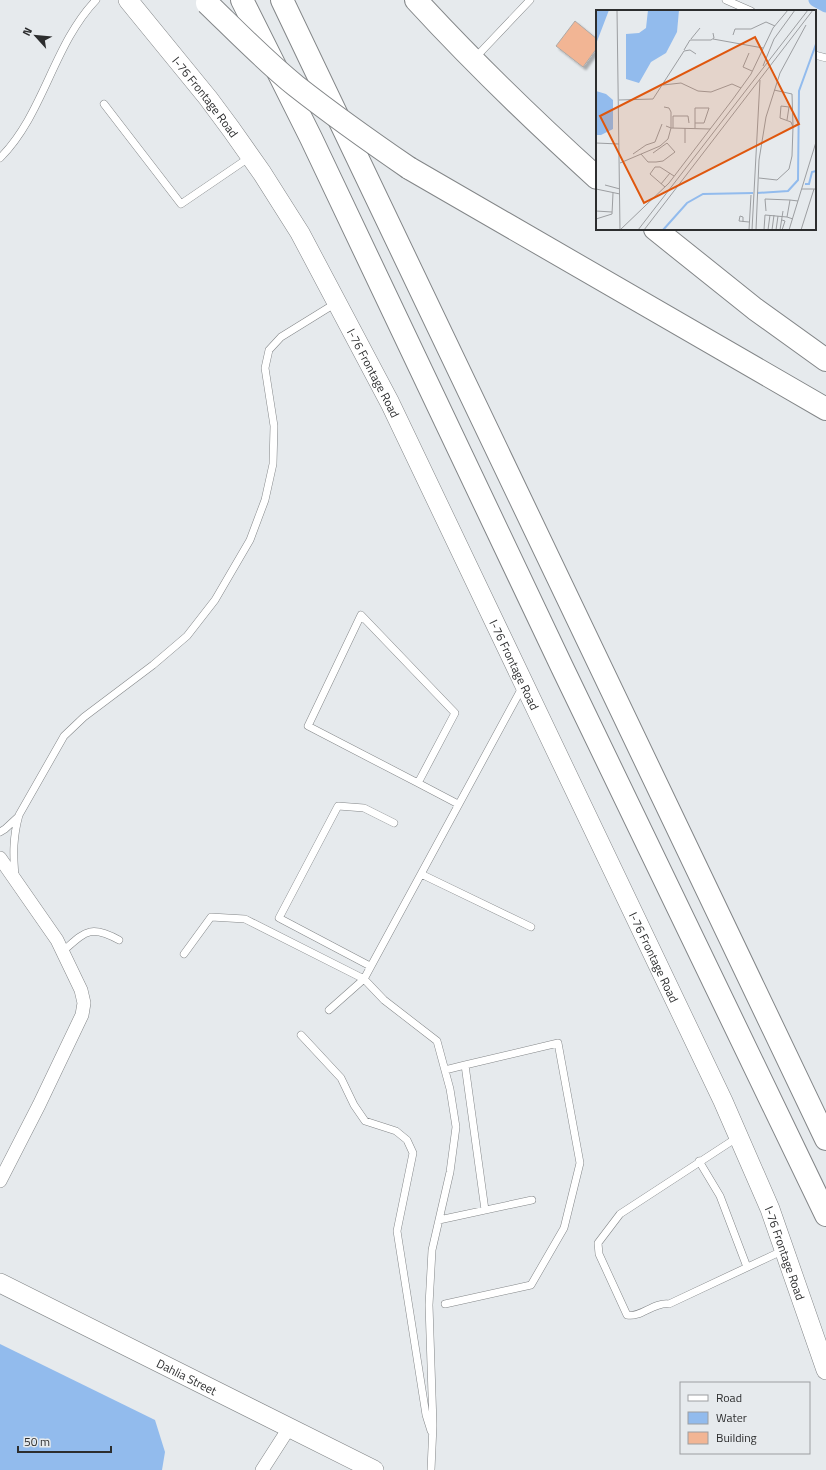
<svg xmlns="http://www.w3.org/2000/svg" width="826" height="1470" viewBox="0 0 826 1470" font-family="'Titillium Web',sans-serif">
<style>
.water{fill:#92bbed}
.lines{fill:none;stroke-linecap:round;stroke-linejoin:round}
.canal{stroke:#92bbed;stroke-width:13}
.building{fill:#f2b594;stroke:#ada9a7;filter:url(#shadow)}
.lane-casing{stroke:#838688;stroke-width:8}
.street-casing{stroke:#838688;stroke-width:14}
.secondary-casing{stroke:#838688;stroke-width:20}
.highway-casing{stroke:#838688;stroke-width:24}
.lane{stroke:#fff;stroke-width:7}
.street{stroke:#fff;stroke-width:13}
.secondary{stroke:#fff;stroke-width:19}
.highway{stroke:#fff;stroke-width:22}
.highway-bridge-casing{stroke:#838688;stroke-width:24;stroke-linecap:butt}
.highway-bridge{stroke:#fff;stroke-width:22}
.labels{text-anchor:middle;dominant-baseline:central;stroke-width:3;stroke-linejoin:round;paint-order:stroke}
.street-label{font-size:12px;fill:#2c2d2e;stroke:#e6eaed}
.inset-river{fill:none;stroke:#92bbed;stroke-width:2}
.inset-road{fill:none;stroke:#9c9ea1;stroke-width:1}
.view{fill:#df570e;fill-opacity:0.15;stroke:#df570e;stroke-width:2}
.inset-edge{fill:none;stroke:#2c2d2e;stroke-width:2}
</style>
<defs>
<filter id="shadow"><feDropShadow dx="3" dy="3" stdDeviation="1" flood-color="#0004"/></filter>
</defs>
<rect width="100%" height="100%" fill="#e6eaed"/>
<path class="water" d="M 0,1344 L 155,1420 L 165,1452 L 162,1470 L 0,1470 Z"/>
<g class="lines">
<path class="canal" d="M 815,0 L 826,6"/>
</g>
<path class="building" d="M 575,21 L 597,39 L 597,48 L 583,67 L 556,46 Z"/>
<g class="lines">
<defs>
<path id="lane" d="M 726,0 L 751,11
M 815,55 L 826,58
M 475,58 L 530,0
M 104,104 L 181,204 L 250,157
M 0,158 C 44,114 53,45 96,0
M 418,783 L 308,726 L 361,615 L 455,713 L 418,783 L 458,804
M 0,832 L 5,829 L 18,817
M 421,874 L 531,927
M 15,876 C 13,853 13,837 19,815 L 64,736 L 84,717 L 153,665 L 187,636 L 215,600 L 250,540 L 265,500 L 273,464 L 274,426 L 265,368 L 269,350 L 281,337 L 336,303
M 63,951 C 85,932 90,924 119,940
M 184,954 L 211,917 L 245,919 L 364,979 L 329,1010
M 370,966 L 279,918 L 338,806 L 364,808 L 394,823
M 301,1035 L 341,1078 L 354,1105 L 365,1121 L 396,1131 L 407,1140 L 413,1153 L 397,1231 L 426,1415 L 431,1431
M 445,1070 L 465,1065
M 738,1137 L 620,1214 L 598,1243 L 599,1254 L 627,1315 C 641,1318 653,1302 669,1304 L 784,1250
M 699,1161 L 720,1196 L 747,1267
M 439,1220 L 532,1200
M 445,1304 L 531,1285 L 564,1228 L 580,1163 L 558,1043 L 465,1065 L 485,1210
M 431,1470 L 433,1425 L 429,1305 L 432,1250 L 450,1172 L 456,1127 L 450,1089 L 437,1041 L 384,1000 L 364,979 L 523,686"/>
<path id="street" d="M 0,858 L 57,940 L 81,990 L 84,1003 L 82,1015 L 39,1105 L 0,1181
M 262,1470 L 289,1428"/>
<g id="secondary">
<path id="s1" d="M 128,0 L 208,98 L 231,129 L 262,173 L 300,233 L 390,403 L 723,1101 L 770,1209 L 826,1370"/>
<path id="s2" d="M 0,1283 L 374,1470"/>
</g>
<path id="highway" d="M 242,0 L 311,138 L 562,667 L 826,1215
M 282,0 L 826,1139
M 416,0 C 473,62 534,121 597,178
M 409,168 L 826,409
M 655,229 L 755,309 L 826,360"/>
</defs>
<use href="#lane" class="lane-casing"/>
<use href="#street" class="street-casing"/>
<use href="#secondary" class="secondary-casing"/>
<use href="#highway" class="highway-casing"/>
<use href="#lane" class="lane"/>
<use href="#street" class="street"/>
<use href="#secondary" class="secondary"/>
<use href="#highway" class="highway"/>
<defs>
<path id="highway-bridge" d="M 207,3 C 236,31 265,61 296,86 C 333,115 371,142 409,168"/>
</defs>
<use href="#highway-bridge" class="highway-bridge-casing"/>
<use href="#highway-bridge" class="highway-bridge"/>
</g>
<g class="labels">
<g class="street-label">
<text stroke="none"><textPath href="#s1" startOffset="124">I-76 Frontage Road</textPath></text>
<text stroke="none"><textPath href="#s1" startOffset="448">I-76 Frontage Road</textPath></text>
<text stroke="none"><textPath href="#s1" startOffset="772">I-76 Frontage Road</textPath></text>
<text stroke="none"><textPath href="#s1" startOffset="1096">I-76 Frontage Road</textPath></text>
<text stroke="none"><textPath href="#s1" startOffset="1420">I-76 Frontage Road</textPath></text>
<text stroke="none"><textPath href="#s2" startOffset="209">Dahlia Street</textPath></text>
</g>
</g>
<g transform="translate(596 10)">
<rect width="220" height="220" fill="#e6eaed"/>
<path d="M 0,0 L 13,0 L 0,34 ZM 52,0 L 83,0 L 81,22 L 70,43 L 55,52 L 43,73 L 30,69 L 30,24 L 43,23 L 50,18 ZM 0,81 L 10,84 L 17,90 L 17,119 L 5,125 L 0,125 Z" fill="#92bbed"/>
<path class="inset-river" d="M 209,174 L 213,174 L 216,162 L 220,161M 161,183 L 192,181 L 202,170 L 203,81 L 220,34M 67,220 L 91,193 L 107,184 L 157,183"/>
<path class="inset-road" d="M 21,0 L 24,220M 137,25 L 139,19 L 155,19 L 170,12 L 179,16M 95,29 L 104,18M 117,29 L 167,38M 88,40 L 94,30 L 115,30 L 118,28 L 117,23M 153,43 L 147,57 L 156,61M 167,56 L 178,29 L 199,0M 67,75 L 85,73 L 102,81 L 115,82 L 136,74 L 145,78M 178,80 L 196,84 L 197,116M 23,90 L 57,89 L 88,41 L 94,40 L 100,44M 68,97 L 73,98 L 75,102 L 75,118 L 70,116M 99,113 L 99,98 L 113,98 L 108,113 L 99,113 L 99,118M 77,118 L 77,106 L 92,106 L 93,113M 89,118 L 89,133M 0,133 L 23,134M 37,144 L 50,135 L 59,132 L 66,114M 45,144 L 52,152 L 60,152 L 67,151 L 79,142 L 71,133 L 57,143M 24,153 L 64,136 L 72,129 L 75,118 L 114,119M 163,168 L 181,170 L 193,159 L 196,146 L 197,117 L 195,112 L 184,108 L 185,96 L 193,97 L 191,110M 65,174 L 74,163M 9,175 L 24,179M 69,177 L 54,164 L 59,157 L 64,157 L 78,166M 0,179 L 24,184M 206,179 L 220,179M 0,201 L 16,202M 170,201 L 169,189 L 194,190M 0,209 L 16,204 L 17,183M 197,209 L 191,207 L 194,190 L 202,191M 186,210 L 189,211 L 186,220M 147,212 L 147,207 L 144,206 L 143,211 L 153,212M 24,220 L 73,173 L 137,89 L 155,64 L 177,18 L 192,0M 42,220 L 212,0M 48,220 L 217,0M 153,220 L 155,185M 156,220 L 164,70M 160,220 L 163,150 L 170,107 L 184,63 L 210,15M 168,220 L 169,205 L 191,207M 172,220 L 174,205M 176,220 L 178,205M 180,220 L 182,206M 184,220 L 187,201M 193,220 L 220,132M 205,220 L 218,179"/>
<path class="view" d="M 159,27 L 203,114 L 48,193 L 4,106 Z"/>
<rect width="220" height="220" class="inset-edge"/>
</g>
<rect x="680" y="1382" width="130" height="72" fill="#e6eaed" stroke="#9c9ea1"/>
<rect x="688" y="1395" width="20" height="6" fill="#ffffff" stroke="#9c9ea1"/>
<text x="716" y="1402" font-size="12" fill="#2c2d2e">Road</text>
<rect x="688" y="1412" width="20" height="12" fill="#92bbed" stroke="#9c9ea1"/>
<text x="716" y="1422" font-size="12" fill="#2c2d2e">Water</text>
<rect x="688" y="1432" width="20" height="12" fill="#f2b594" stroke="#9c9ea1"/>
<text x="716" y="1442" font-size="12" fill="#2c2d2e">Building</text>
<g transform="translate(36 36) rotate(297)" stroke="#e6eaed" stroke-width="3" paint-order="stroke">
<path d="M0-3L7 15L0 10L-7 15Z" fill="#2c2d2e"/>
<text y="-6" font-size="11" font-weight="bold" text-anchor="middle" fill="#2c2d2e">N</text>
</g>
<path d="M18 1446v6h93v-6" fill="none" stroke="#2c2d2e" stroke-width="2"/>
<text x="24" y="1446" font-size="12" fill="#2c2d2e" stroke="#e6eaed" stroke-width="3" paint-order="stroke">50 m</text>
</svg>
